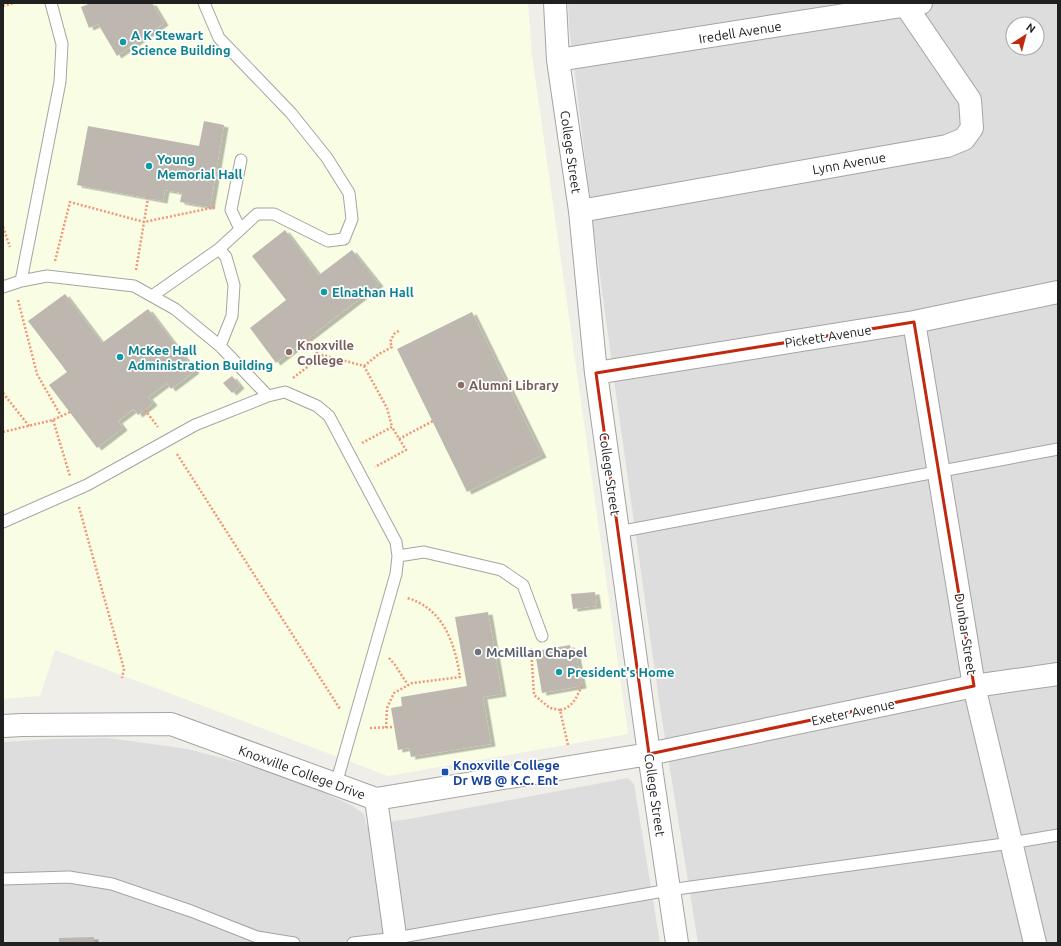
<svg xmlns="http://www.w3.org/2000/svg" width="1061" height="946" viewBox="0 0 1061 946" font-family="Ubuntu,sans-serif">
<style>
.residential{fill:#dedddd;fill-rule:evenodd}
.education{fill:#f9fde4}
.building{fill:#bdb7b0;filter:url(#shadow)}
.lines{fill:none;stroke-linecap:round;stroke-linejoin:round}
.service-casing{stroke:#a4a4a4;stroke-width:13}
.minor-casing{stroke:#a4a4a4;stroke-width:24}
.path{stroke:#f09679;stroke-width:2.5;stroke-dasharray:2 2;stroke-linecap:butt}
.service{stroke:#fff;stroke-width:11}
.minor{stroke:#fff;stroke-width:22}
.marked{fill:none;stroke:#c1280f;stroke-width:3;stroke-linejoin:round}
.culture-dot{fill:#0f9aa8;stroke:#fff;stroke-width:1.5}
.education-dot{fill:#8d6e63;stroke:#fff;stroke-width:1.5}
.worship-dot{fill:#6b7280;stroke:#fff;stroke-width:1.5}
.transit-dot{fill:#1a4fb4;stroke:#fff;stroke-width:1.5}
.labels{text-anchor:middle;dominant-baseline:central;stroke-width:3.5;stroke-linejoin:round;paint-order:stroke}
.street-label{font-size:13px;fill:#202020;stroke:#fff}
.culture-label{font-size:13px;font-weight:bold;fill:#0d838f;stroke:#fff;text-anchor:start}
.education-label{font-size:13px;font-weight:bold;fill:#785e54;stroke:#fff;text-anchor:start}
.worship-label{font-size:13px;font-weight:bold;fill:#5b616d;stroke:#fff;text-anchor:start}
.transit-label{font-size:13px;font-weight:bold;fill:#164399;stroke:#fff;text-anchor:start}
</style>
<defs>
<filter id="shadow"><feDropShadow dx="4.5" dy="2.5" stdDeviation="0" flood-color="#0004"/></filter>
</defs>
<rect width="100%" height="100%" fill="#f0eee8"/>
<path class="residential" d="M 568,3 L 1058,3 L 1058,943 L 698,943 L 660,707 L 617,401 L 593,224 L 569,26 ZM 1013,24 L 1037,24 L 1037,48 L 1013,48 Z
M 108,738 L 188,749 L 266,770 L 307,785 L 351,805 L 364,814 L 366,825 L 409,819 L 628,778 L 634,784 L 660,943 L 3,943 L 3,742 L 52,739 Z"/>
<path class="education" d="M 3,3 L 528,3 L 532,55 L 628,734 L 388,776 L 55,650 L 40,696 L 3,699 Z"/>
<path class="building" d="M 91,3 L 152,3 L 164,23 L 117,56 L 98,24 L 89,28 L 81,7 Z
M 204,121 L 224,125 L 210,207 L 180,202 L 182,193 L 165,190 L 163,201 L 77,185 L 88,126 L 199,146 Z
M 285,230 L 319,275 L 352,250 L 379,284 L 276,363 L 250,328 L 286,300 L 252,256 Z
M 65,294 L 102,343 L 148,309 L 195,371 L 171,389 L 167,383 L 148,397 L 153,403 L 138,415 L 134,409 L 118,421 L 123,428 L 97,448 L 49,385 L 67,372 L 28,321 Z
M 472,312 L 542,455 L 467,492 L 397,349 Z
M 232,376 L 240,386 L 232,393 L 223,383 Z
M 595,592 L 597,606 L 573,609 L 571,594 Z
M 488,612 L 502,694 L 483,697 L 491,744 L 411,757 L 409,748 L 398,750 L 391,708 L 402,706 L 401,697 L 467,686 L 455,617 Z
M 570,645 L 571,650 L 575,649 L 582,686 L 542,693 L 536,658 L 543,657 L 542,650 Z
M 94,937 L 94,943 L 59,943 L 59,938 Z"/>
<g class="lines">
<defs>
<path id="service" d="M 240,229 L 231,210 L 241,160
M 219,249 L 226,257 L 234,285 L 232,316 L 220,346
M 21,281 L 60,82 L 62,44 L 51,3
M 3,287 L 21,281 L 47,276 L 134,286 L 175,309 L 220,346 L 268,396
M 152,296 L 219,249 L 257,214 L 274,214 L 328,241 L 344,239 L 352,219 L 349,193 L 327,158 L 291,113 L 219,38 L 204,3
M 3,522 L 87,485 L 195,425 L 268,396 L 285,392 L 317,406 L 329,416 L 396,542 L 398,556 L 396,574 L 336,784
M 618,532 L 1058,449
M 398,556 L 424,552 L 501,570 L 523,585 L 542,636
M 3,879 L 69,877 L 112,884 L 191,911 L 257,937 L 294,943
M 353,943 L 396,938 L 669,890 L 1011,843 L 1058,835"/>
<path id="minor" d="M 555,3 L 558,60 L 580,211 L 596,373 L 649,754 L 677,943
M 558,60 L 921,3
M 580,211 L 947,146 L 964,139 L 972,128 L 970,100 L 906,6
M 914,322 L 974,686 L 1035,943
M 596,373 L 914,322 L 1058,292
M 3,726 L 22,725 L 171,724 L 376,799 L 649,754 L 974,686 L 1058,674
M 376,799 L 396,943"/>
</defs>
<use href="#service" class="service-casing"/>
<use href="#minor" class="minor-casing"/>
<path class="path" d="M 3,6 L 14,3
M 3,227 L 10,247
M 55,261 L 70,202 L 144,222 L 216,207
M 136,270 L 148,198
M 18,300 L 37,374 L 61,416
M 307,339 L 320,357
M 364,366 L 379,354 L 392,347 L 390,342 L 394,334 L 400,330
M 293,378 L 323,355 L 364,366 L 387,408 L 392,427
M 3,393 L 29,426
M 145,410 L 158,427
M 53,420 L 70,476
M 3,432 L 53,420 L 70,412
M 399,439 L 433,421
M 362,443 L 392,427 L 406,450 L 375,467
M 177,454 L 340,709
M 79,507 L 124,669 L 122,678
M 531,648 L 534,695 L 550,708 L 560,710
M 389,658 L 395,665 L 408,685
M 370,728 L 394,727
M 386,728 L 387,708 L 394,693 L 412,683 L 460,677 C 455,643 443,608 407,598
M 568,745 L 560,710 C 574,707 576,697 582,686"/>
<use href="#service" class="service"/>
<use href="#minor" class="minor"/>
</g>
<path class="marked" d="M 914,322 L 974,686 L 649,754 L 596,373 Z"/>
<g class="culture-dot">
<circle cx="123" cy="42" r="4"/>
<circle cx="149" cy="166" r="4"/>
<circle cx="324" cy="292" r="4"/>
<circle cx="120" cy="357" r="4"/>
<circle cx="559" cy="672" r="4"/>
</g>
<g class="education-dot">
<circle cx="289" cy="352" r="4"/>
<circle cx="461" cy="385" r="4"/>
</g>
<circle class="worship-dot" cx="478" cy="652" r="4"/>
<rect class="transit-dot" x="441" y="768" width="8" height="8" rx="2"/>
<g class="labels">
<g class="street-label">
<text transform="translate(740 32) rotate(-9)">Iredell Avenue</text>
<text transform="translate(571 152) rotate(82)">College Street</text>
<text transform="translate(849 163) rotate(-10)">Lynn Avenue</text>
<text transform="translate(828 336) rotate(-9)">Pickett Avenue</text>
<text transform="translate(610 474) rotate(82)">College Street</text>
<text transform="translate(966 634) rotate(81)">Dunbar Street</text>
<text transform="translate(853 712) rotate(-12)">Exeter Avenue</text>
<text transform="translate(302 772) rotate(20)">Knoxville College Drive</text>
<text transform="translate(655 795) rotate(82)">College Street</text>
</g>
<g class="culture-label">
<text x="131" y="35">A K Stewart<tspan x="131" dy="15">Science Building</tspan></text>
<text x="157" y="159">Young<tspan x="157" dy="15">Memorial Hall</tspan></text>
<text x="332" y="292">Elnathan Hall</text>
<text x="128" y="350">McKee Hall<tspan x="128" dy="15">Administration Building</tspan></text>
<text x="567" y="672">President's Home</text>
</g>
<g class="education-label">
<text x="297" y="345">Knoxville<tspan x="297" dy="15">College</tspan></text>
<text x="469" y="385">Alumni Library</text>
</g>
<g class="worship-label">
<text x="486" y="652">McMillan Chapel</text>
</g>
<g class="transit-label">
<text x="453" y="765">Knoxville College<tspan x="453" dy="15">Dr WB @ K.C. Ent</tspan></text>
</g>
</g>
<rect width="1061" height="946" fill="none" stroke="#202020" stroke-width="8"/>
<g transform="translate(1025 36) rotate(36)"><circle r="19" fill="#ffffff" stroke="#a6a6a6"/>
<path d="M0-3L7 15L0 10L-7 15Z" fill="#c1280f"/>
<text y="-6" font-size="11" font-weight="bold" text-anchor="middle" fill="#202020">N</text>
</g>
</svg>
